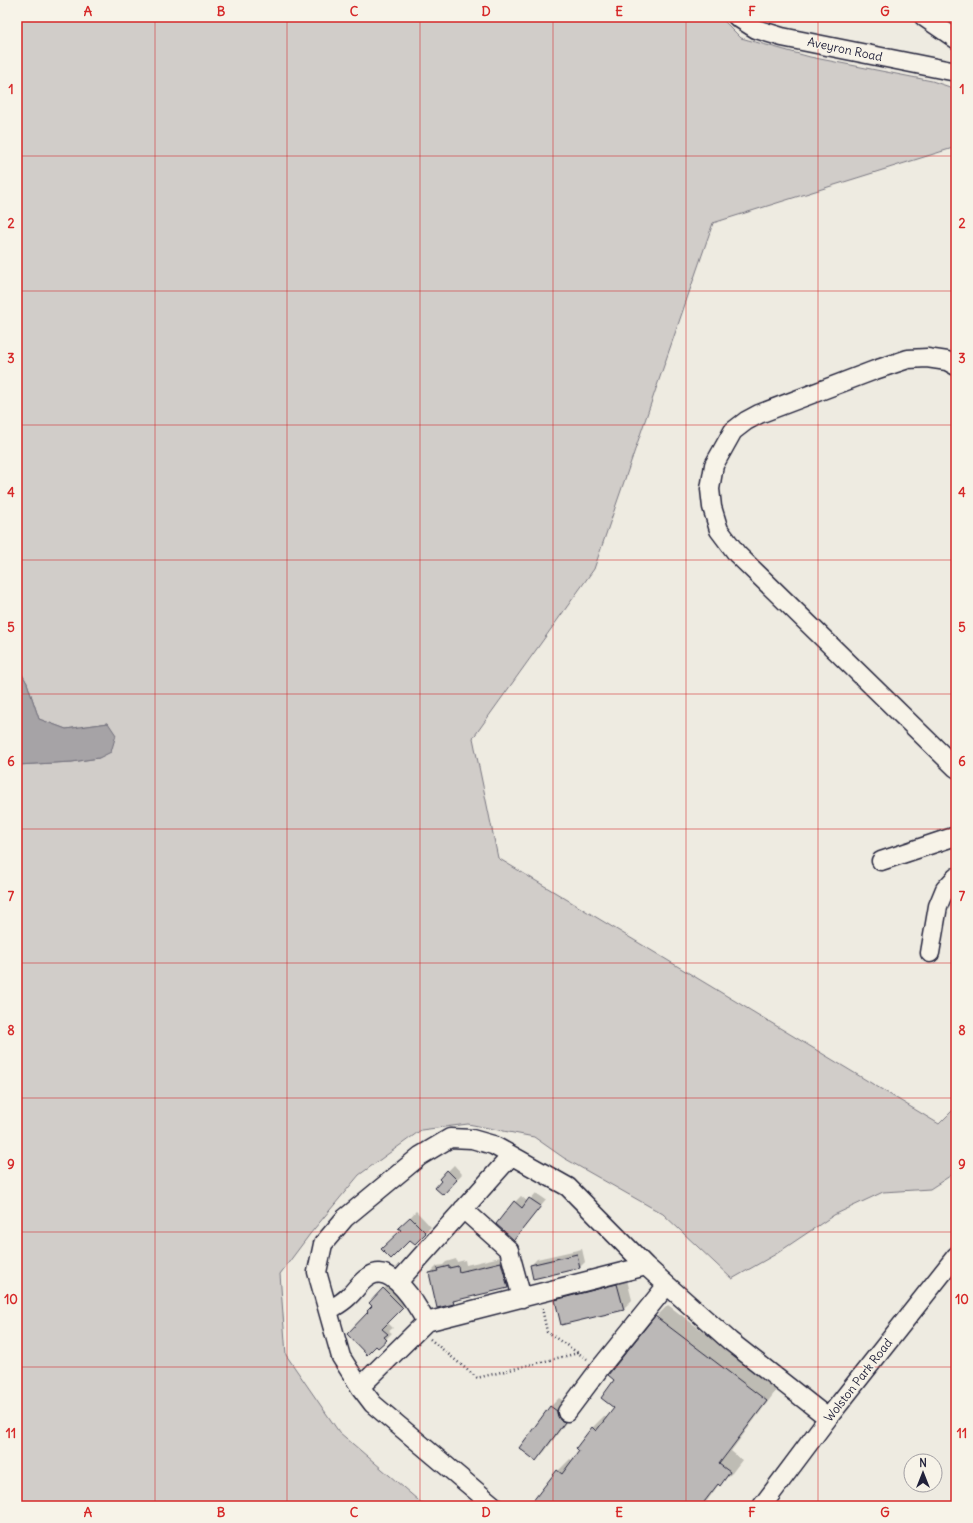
<svg xmlns="http://www.w3.org/2000/svg" width="973" height="1523" viewBox="0 0 973 1523" font-family="Delius,sans-serif">
<style>
.green{fill:#d1cdc9;stroke:#7a7882}
.water{fill:#a6a3a6;stroke:#716f7b}
.shadow{fill:#0003}
.building{fill:#bbb8b7;stroke:#22223b}
.lines{fill:none;stroke-linecap:round;stroke-linejoin:round}
.minor-casing{stroke:#22223b;stroke-width:21}
.path{stroke:#22223b;stroke-width:2.5;stroke-dasharray:1 3;stroke-linecap:butt}
.minor{stroke:#f7f3e8;stroke-width:18}
.grid{fill:none;stroke:#d62828;stroke-width:1;stroke-opacity:0.55}
.labels{text-anchor:middle;dominant-baseline:central;stroke-width:3;stroke-linejoin:round;paint-order:stroke}
.street-label{font-size:12px;fill:#22223b;stroke:#f7f3e8}
.neatline{fill:none;stroke:#d62828;stroke-width:1.5}
.grid-label{font-size:13px;text-anchor:middle;font-weight:bold;fill:#d62828}
</style>
<rect width="100%" height="100%" fill="#eeebe1"/>
<filter id="ink" filterUnits="userSpaceOnUse"><feTurbulence type="fractalNoise" baseFrequency=".025" numOctaves="2"/><feDisplacementMap in="SourceGraphic" scale="8" xChannelSelector="R" yChannelSelector="G"/><feConvolveMatrix kernelMatrix="1 2 1 2 8 2 1 2 1" color-interpolation-filters="sRGB"/></filter>
<g filter="url(#ink)">
<path class="green" d="M 17,17 L 720,17 L 741,38 L 810,57 L 932,81 L 956,89 L 956,147 L 713,223 L 594,569 L 473,738 L 498,858 L 939,1124 L 956,1107 L 956,1172 L 930,1189 L 883,1192 L 834,1215 L 776,1254 L 732,1279 L 663,1214 L 564,1158 L 534,1137 L 468,1124 L 421,1130 L 359,1175 L 310,1234 L 280,1274 L 286,1355 L 339,1432 L 425,1506 L 17,1506 L 17,765 L 72,762 L 99,758 L 108,723 L 66,729 L 39,719 L 27,683 L 17,666 Z"/>
<path class="water" d="M 17,666 L 27,683 L 39,719 L 66,729 L 108,723 L 116,735 L 111,752 L 99,758 L 72,762 L 17,765 Z"/>
<path class="shadow" d="M 454,1165 L 462,1174 L 443,1194 L 442,1181 L 440,1179 Z
M 536,1193 L 546,1200 L 514,1239 L 515,1202 L 521,1196 L 528,1202 Z
M 416,1211 L 431,1227 L 415,1243 L 400,1228 Z
M 582,1249 L 585,1262 L 580,1267 L 531,1265 L 537,1259 Z
M 509,1255 L 515,1280 L 507,1287 L 457,1299 L 453,1303 L 430,1273 L 437,1266 L 443,1265 L 446,1262 L 456,1259 L 457,1262 L 465,1260 L 466,1265 Z
M 626,1276 L 632,1300 L 623,1309 L 556,1300 L 565,1291 Z
M 390,1283 L 408,1301 L 387,1322 L 393,1328 L 389,1331 L 392,1333 L 378,1347 L 370,1312 L 373,1306 L 370,1303 Z
M 668,1305 L 778,1388 L 731,1451 L 742,1460 L 732,1473 L 719,1484 L 703,1506 L 536,1506 L 558,1471 L 570,1459 L 573,1461 L 581,1451 L 592,1428 L 604,1416 L 607,1418 L 615,1407 L 615,1380 L 609,1375 L 656,1317 Z
M 559,1398 L 565,1402 L 573,1413 L 545,1451 L 536,1460 L 550,1407 Z"/>
<path class="building" d="M 447,1170 L 457,1180 L 443,1195 L 435,1188 L 441,1181 L 439,1179 Z
M 529,1198 L 541,1206 L 514,1240 L 496,1224 L 514,1201 L 522,1208 Z
M 410,1217 L 426,1233 L 415,1244 L 410,1240 L 391,1259 L 381,1249 L 401,1230 L 398,1228 Z
M 577,1254 L 580,1268 L 533,1279 L 530,1265 Z
M 501,1262 L 508,1288 L 453,1301 L 454,1304 L 437,1308 L 429,1273 L 438,1271 L 437,1269 L 449,1266 L 449,1268 L 458,1266 L 459,1272 Z
M 617,1284 L 624,1310 L 561,1325 L 555,1300 Z
M 383,1288 L 403,1308 L 382,1329 L 388,1334 L 384,1337 L 387,1340 L 378,1348 L 376,1346 L 367,1355 L 347,1334 L 368,1312 L 367,1311 L 372,1306 L 369,1303 Z
M 655,1316 L 767,1401 L 719,1464 L 730,1472 L 720,1486 L 718,1484 L 701,1506 L 529,1506 L 557,1470 L 562,1474 L 579,1451 L 576,1448 L 592,1427 L 596,1431 L 614,1408 L 601,1398 L 614,1380 L 608,1375 Z
M 550,1406 L 557,1411 L 558,1416 L 560,1420 L 565,1422 L 536,1461 L 519,1448 Z"/>
<g class="lines">
<defs>
<path id="minor" d="M 737,17 L 756,29 L 782,37 L 956,72
M 924,17 L 956,39
M 956,366 L 947,361 L 927,358 L 908,359 L 875,370 L 759,414 L 746,421 L 733,431 L 714,465 L 710,489 L 712,507 L 719,530 L 737,554 L 956,768
M 881,861 L 956,836
M 930,953 L 938,906 L 945,889 L 956,877
M 463,1209 L 509,1250 L 522,1298
M 398,1282 L 511,1156
M 328,1311 C 334,1307 342,1303 348,1297 C 355,1291 361,1280 370,1276 C 392,1262 418,1307 426,1322
M 360,1387 L 426,1322 L 646,1266
M 567,1412 L 600,1368 L 667,1285
M 494,1506 L 373,1404 L 360,1387 L 341,1357 L 317,1272 L 323,1244 L 345,1218 L 420,1156 L 450,1138 L 472,1139 L 493,1145 L 568,1187 L 646,1266 L 667,1285 L 730,1341 L 828,1418
M 762,1506 L 828,1418 L 956,1256"/>
</defs>
<use href="#minor" class="minor-casing"/>
<path class="path" d="M 542,1308 L 547,1332 L 587,1359
M 430,1339 L 477,1378 L 578,1353"/>
<use href="#minor" class="minor"/>
</g>
</g>
<path class="grid" d="M 155,17 L 155,1506M 287,17 L 287,1506M 420,17 L 420,1506M 553,17 L 553,1506M 686,17 L 686,1506M 818,17 L 818,1506M 17,156 L 956,156M 17,291 L 956,291M 17,425 L 956,425M 17,560 L 956,560M 17,694 L 956,694M 17,829 L 956,829M 17,963 L 956,963M 17,1098 L 956,1098M 17,1232 L 956,1232M 17,1367 L 956,1367"/>
<g class="labels">
<g class="street-label">
<text transform="translate(845 49) rotate(12)">Aveyron Road</text>
<text transform="translate(858 1380) rotate(-52)">Wolston Park Road</text>
</g>
</g>
<rect width="973" height="1523" fill="none" stroke="#f7f3e8" stroke-width="44"/>
<g transform="translate(923 1473)"><circle r="19" fill="#f7f3e8" stroke="#a29fa3"/>
<path d="M0-3L7 15L0 10L-7 15Z" fill="#22223b"/>
<text y="-6" font-size="11" font-weight="bold" text-anchor="middle" fill="#22223b">N</text>
</g>
<rect x="22" y="22" width="929" height="1479" class="neatline"/>
<g class="grid-label">
<text x="88" y="16">A</text>
<text x="221" y="16">B</text>
<text x="354" y="16">C</text>
<text x="486" y="16">D</text>
<text x="619" y="16">E</text>
<text x="752" y="16">F</text>
<text x="885" y="16">G</text>
<text x="11" y="94">1</text>
<text x="962" y="94">1</text>
<text x="11" y="228">2</text>
<text x="962" y="228">2</text>
<text x="11" y="363">3</text>
<text x="962" y="363">3</text>
<text x="11" y="497">4</text>
<text x="962" y="497">4</text>
<text x="11" y="632">5</text>
<text x="962" y="632">5</text>
<text x="11" y="766">6</text>
<text x="962" y="766">6</text>
<text x="11" y="901">7</text>
<text x="962" y="901">7</text>
<text x="11" y="1035">8</text>
<text x="962" y="1035">8</text>
<text x="11" y="1169">9</text>
<text x="962" y="1169">9</text>
<text x="11" y="1304">10</text>
<text x="962" y="1304">10</text>
<text x="11" y="1438">11</text>
<text x="962" y="1438">11</text>
<text x="88" y="1517">A</text>
<text x="221" y="1517">B</text>
<text x="354" y="1517">C</text>
<text x="486" y="1517">D</text>
<text x="619" y="1517">E</text>
<text x="752" y="1517">F</text>
<text x="885" y="1517">G</text>
</g>
</svg>
